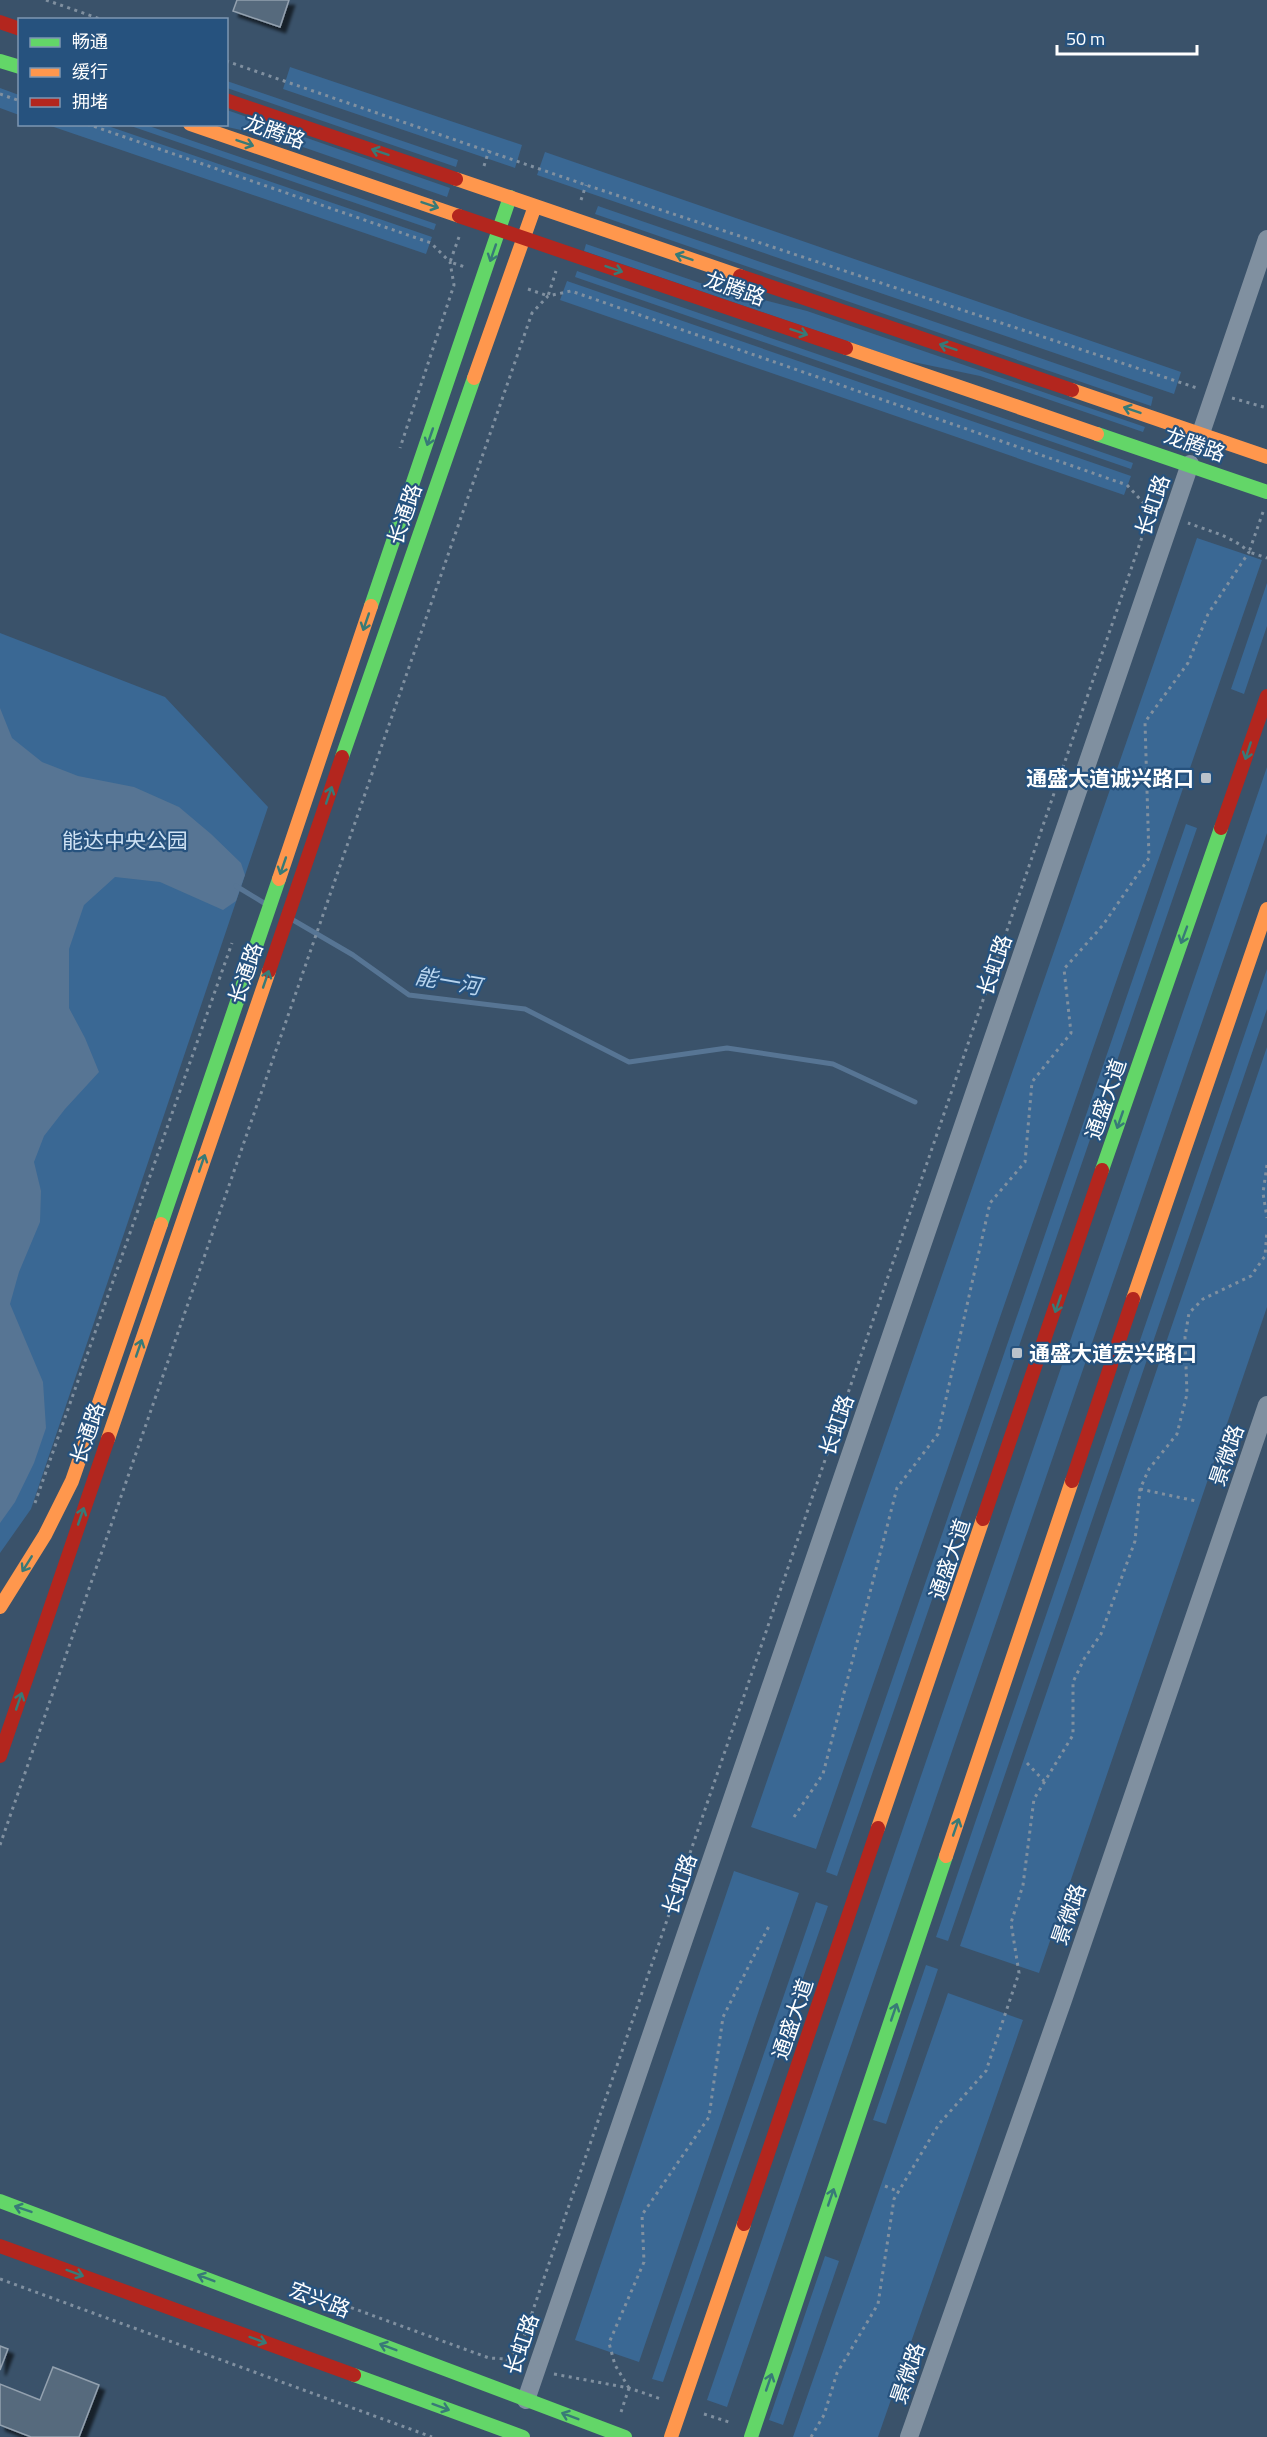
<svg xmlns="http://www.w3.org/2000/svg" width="1267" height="2437" viewBox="0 0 1267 2437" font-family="'Titillium Web','Noto Sans SC',sans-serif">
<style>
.green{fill:#3a6894}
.water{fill:#577594}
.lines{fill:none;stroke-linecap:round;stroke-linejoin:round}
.stream{stroke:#577594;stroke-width:5}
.building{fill:#576a7d;stroke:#93a1af;stroke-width:1.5;filter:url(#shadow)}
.path{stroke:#8090a0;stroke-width:3;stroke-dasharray:3 4.5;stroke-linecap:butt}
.street{stroke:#8090a0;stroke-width:18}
.fast{stroke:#63d668;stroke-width:14}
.slow{stroke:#ff974d;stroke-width:14}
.jam{stroke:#b3261e;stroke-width:14}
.oneway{stroke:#387a77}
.poi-dot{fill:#bac2cb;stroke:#26527e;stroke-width:2}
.labels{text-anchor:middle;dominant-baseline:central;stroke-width:4.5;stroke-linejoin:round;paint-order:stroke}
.street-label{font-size:21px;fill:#fff;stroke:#26527e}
.poi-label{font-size:21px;font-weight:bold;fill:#fff;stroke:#26527e;text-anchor:end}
.park-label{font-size:21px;fill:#cfe2f4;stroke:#26527e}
.water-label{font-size:22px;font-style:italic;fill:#b7d3ed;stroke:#26527e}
</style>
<defs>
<filter id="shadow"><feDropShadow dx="5.5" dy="5.5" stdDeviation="1.5" flood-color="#0009"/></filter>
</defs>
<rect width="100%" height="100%" fill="#3a526a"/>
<path class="green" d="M 290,67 L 522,145 L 515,168 L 283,89 Z
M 227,81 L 458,160 L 456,167 L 227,88 Z
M 0,88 L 19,95 L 19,115 L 0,108 Z
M 227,110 L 450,188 L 447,197 L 274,137 L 218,125 L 226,124 Z
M 48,125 L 105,125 L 432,237 L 426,254 Z
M 128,125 L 146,125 L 436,224 L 434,230 Z
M 545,152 L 1181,372 L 1174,394 L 537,175 Z
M 598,206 L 1153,397 L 1151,406 L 595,214 Z
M 586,244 L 706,285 L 807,311 L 1145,427 L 1143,432 L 980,376 L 899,359 L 584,251 Z
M 577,271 L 1133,463 L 1131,469 L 575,277 Z
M 567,281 L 1131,476 L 1124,495 L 560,300 Z
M 1197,538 L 1262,560 L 816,1849 L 751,1827 Z
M 1267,583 L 1267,626 L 1244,694 L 1231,689 Z
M 0,633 L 165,697 L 268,807 L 31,1509 L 0,1553 Z
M 1267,767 L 1267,833 L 727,2407 L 707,2400 Z
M 1186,824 L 1197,828 L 837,1876 L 826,1872 Z
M 1267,969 L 1267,1009 L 948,1941 L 936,1937 Z
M 1267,1047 L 1267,1307 L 1039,1973 L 960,1946 Z
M 734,1871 L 799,1893 L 639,2362 L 575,2340 Z
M 816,1902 L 828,1906 L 663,2382 L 652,2379 Z
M 926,1965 L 938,1969 L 886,2124 L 873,2120 Z
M 948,1993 L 1023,2020 L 878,2437 L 793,2437 Z
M 825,2256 L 839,2261 L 783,2425 L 769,2420 Z"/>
<path class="water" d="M 0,708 L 12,738 L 42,762 L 78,776 L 134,787 L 179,807 L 211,834 L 241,863 L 245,875 L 236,901 L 223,910 L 160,882 L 115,877 L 84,905 L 69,949 L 69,1008 L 85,1038 L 99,1072 L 65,1109 L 44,1136 L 34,1162 L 41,1191 L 40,1222 L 19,1272 L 10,1304 L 43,1382 L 46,1428 L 34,1463 L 15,1502 L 0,1523 Z"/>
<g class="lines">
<path class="stream" d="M 236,886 L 264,903
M 293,920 L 353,955 L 409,995 L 525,1009 L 629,1062 L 727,1048 L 833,1064 L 915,1102"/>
</g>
<path class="building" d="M 237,0 L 289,0 L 280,27 L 233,11 Z
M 0,2346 L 8,2349 L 0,2370 Z
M 53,2367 L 99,2385 L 79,2437 L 31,2437 L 0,2425 L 0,2384 L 40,2400 Z"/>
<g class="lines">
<path class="path" d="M 46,0 L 103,20
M 226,61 L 586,185 L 1197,388
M 0,94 L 20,101
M 87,124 L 431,243 L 450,262 L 454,285 L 400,448
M 484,166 L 489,150
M 581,200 L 586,185
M 459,237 L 450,262 L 465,267
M 528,289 L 548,296 L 556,271
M 1232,398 L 1267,408
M 1263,512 L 1249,552 L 1267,558
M 1267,1165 L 1263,1193 L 1267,1218
M 1140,1489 L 1196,1501
M 35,1503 L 232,943
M 1027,1763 L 1044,1781
M 794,1817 L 823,1774 L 897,1488 L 938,1434 L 990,1203 L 1025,1162 L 1032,1082 L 1071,1033 L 1064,969 L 1103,925 L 1149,858 L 1145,722 L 1188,663 L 1208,614 L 1249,552 C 1232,536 1209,531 1188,523
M 0,1845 L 532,313 L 548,296 L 571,291 L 1127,485 L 1151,511 L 1156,513
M 885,2186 L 897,2191
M 0,2279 L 432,2437
M 344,2305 L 489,2358 L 506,2359 L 520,2348 L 1151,511
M 506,2359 L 519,2363
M 554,2374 L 629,2388 L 661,2399
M 629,2388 L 615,2365 L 609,2343 L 644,2262 L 642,2215 L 709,2117 L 723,2017 L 770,1924
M 621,2412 L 629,2388
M 704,2414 L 732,2423
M 811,2437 L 824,2415 L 837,2373 L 878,2304 L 894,2199 L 939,2124 L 986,2071 L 1019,1973 L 1011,1923 L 1023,1885 L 1034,1799 L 1073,1735 L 1073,1682 L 1084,1659 L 1101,1634 L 1135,1541 L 1140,1489 L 1149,1469 L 1177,1434 L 1187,1394 L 1185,1337 L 1189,1313 L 1203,1299 L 1251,1276 L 1265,1256 L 1267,1231"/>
<path class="street" d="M 1201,433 L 1267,239
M 526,2400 L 1190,464
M 909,2437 L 1063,2000 L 1267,1405"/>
<path class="fast" d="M 0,61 L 20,67
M 1097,434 L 1267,492
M 371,606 L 510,197
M 342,757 L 474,378
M 1102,1170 L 1221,828
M 161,1224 L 279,879
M 0,2201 L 625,2437
M 354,2375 L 523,2437
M 751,2437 L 946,1856"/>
<path class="slow" d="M 190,124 L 459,216
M 456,179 L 740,276
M 846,348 L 1097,434
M 474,378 L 535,206
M 1072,390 L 1267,457
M 279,879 L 371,606
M 1133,1299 L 1267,909
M 108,1439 L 269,971
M 0,1607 L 45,1535 L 72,1481 L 161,1224
M 878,1828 L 983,1519
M 946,1856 L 1072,1481
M 671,2437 L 744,2224"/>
<path class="jam" d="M 0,22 L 20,29
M 226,100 L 456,179
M 459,216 L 846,348
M 740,276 L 1072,390
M 1221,828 L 1267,696
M 269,971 L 342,757
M 1072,1481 L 1133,1299
M 983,1519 L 1102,1170
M 0,1756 L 108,1439
M 744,2224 L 878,1828
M 0,2246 L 354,2375"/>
</g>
<defs><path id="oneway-shaft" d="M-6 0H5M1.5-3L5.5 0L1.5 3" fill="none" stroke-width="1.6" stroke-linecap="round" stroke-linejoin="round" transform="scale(1.5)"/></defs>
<g class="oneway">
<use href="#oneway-shaft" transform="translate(245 143) rotate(19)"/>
<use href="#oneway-shaft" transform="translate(380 152) rotate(-161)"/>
<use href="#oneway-shaft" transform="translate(430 205) rotate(19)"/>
<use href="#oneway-shaft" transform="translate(493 253) rotate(109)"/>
<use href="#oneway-shaft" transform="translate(684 257) rotate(-161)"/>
<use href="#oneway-shaft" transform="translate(614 269) rotate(19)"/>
<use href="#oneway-shaft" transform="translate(799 332) rotate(19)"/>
<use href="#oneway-shaft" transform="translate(948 347) rotate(-161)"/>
<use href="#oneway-shaft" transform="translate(1132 410) rotate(-161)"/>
<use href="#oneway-shaft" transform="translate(430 437) rotate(109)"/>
<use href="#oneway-shaft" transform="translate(366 622) rotate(109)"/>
<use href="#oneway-shaft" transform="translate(1248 751) rotate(108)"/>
<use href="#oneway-shaft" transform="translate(329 795) rotate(-71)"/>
<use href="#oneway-shaft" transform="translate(283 866) rotate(109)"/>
<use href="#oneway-shaft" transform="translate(1184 935) rotate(110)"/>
<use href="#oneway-shaft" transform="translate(266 979) rotate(-71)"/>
<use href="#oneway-shaft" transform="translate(1120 1120) rotate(109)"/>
<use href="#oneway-shaft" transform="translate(202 1163) rotate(-71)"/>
<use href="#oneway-shaft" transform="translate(1058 1304) rotate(109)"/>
<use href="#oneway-shaft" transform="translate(139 1348) rotate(-71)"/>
<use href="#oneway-shaft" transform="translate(81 1516) rotate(-71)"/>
<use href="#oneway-shaft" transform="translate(27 1564) rotate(122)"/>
<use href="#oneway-shaft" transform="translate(19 1701) rotate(-71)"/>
<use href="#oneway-shaft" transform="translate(956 1827) rotate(-71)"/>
<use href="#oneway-shaft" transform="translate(894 2012) rotate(-71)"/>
<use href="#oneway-shaft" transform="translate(831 2197) rotate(-71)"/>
<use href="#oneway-shaft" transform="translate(23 2209) rotate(-161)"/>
<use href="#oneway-shaft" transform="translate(75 2273) rotate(20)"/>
<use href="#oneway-shaft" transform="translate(206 2278) rotate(-159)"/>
<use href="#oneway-shaft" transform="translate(258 2340) rotate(20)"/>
<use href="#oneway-shaft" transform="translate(388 2347) rotate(-159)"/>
<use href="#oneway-shaft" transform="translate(769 2382) rotate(-71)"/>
<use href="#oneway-shaft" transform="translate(441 2407) rotate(20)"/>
<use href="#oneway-shaft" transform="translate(570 2416) rotate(-159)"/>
</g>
<g class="poi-dot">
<rect x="1200" y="772" width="12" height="12" rx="3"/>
<rect x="1011" y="1347" width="12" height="12" rx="3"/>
</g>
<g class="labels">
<g class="street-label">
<text transform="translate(275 131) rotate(19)">龙腾路</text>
<text transform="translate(735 288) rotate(19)">龙腾路</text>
<text transform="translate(1195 444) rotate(19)">龙腾路</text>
<text transform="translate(1152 505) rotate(-71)">长虹路</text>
<text transform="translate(404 514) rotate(-71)">长通路</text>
<text transform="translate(994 965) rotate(-71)">长虹路</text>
<text transform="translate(245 973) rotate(-71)">长通路</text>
<text transform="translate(1105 1099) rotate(-71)">通盛大道</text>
<text transform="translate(836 1425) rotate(-71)">长虹路</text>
<text transform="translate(87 1433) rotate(-71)">长通路</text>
<text transform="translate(1226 1455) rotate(-71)">景微路</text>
<text transform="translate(949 1559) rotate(-71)">通盛大道</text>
<text transform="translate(679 1884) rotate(-71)">长虹路</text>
<text transform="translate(1068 1914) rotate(-71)">景微路</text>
<text transform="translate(792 2019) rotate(-71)">通盛大道</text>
<text transform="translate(320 2299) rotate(21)">宏兴路</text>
<text transform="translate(521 2344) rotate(-71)">长虹路</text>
<text transform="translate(907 2373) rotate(-71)">景微路</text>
</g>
<g class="poi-label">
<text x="1194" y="778">通盛大道诚兴路口</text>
<text x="1029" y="1353" text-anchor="start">通盛大道宏兴路口</text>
</g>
<g class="park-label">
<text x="125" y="840">能达中央公园</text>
</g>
<g class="water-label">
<text transform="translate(448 981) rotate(10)">能一河</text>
</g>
</g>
<rect x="18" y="18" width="210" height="108" fill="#26527e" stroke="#7d97b2" stroke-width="1.5"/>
<rect x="30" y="38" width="30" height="9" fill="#63d668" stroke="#7d97b2" stroke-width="1.5"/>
<text x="72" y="48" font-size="18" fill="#ffffff">畅通</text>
<rect x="30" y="68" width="30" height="9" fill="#ff974d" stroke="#7d97b2" stroke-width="1.5"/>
<text x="72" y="78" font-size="18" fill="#ffffff">缓行</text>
<rect x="30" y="98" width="30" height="9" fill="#b3261e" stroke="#7d97b2" stroke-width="1.5"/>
<text x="72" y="108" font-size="18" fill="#ffffff">拥堵</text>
<path d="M1057 45v9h140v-9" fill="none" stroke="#ffffff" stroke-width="3"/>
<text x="1066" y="45" font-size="18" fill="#ffffff" stroke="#26527e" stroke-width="4.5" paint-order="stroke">50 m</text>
</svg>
